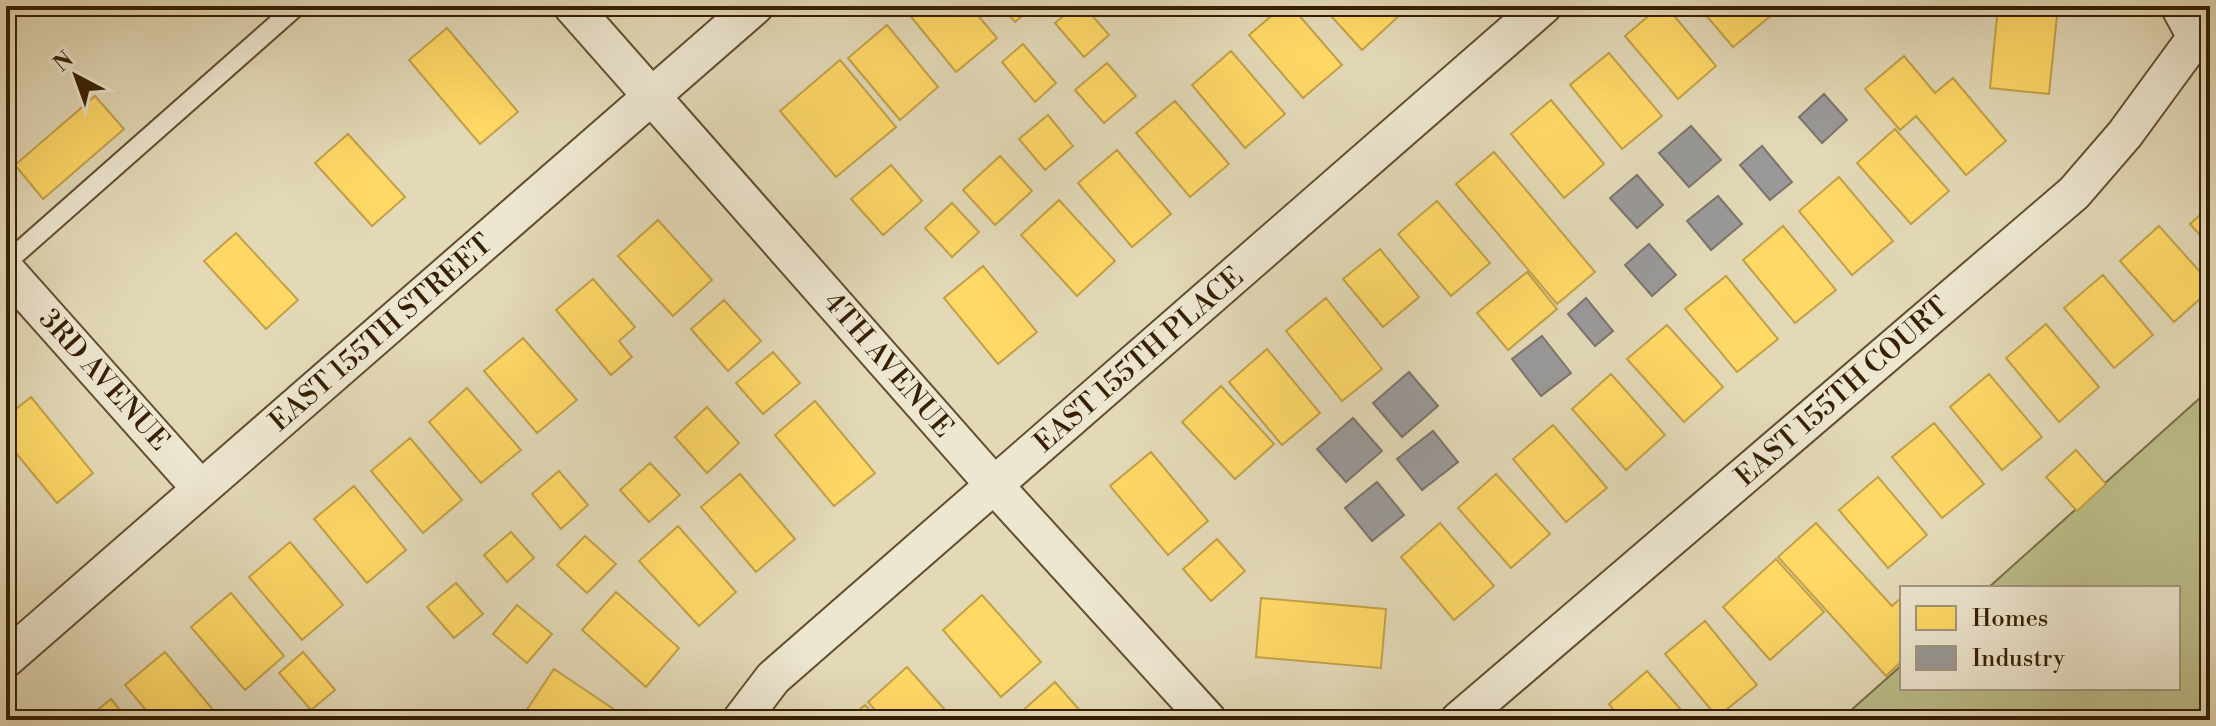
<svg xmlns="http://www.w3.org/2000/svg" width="2216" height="726" viewBox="0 0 2216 726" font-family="'Libre Bodoni',serif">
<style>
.green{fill:#bbbd89;stroke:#796e46;stroke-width:2}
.homes{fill:#ffd966;stroke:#c3a148;stroke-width:2}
.industry{fill:#999;stroke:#7c746c;stroke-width:2}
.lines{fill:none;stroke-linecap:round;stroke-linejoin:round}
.service-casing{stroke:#624e2f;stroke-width:22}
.minor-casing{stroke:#624e2f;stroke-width:40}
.service{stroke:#ede6d0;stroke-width:18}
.minor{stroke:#ede6d0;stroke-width:36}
.labels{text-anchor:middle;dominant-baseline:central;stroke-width:8;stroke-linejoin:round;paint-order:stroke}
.street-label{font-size:28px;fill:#371f02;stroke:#ede6d0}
</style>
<rect width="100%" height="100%" fill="#e3d9b7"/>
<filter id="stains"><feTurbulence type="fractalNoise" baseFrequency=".0025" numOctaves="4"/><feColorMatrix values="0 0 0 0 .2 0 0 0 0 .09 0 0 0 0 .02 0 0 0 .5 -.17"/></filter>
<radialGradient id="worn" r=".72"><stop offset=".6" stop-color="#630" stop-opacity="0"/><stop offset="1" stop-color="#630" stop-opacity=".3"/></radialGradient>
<path class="green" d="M 2210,389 L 2210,720 L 1840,720 L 1902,665 L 1902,688 L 2178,688 L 2178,588 L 1988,588 Z"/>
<path class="homes" d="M 906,6 L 970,6 L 997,38 L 956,72 L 904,8 Z
M 1001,6 L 1033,6 L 1015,22 Z
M 1075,6 L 1084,6 L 1109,35 L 1084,57 L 1055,23 Z
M 1283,6 L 1291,6 L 1342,65 L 1303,98 L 1249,35 Z
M 1322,6 L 1393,6 L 1400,15 L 1362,50 Z
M 1660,6 L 1666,6 L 1716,66 L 1678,99 L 1625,36 Z
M 1698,6 L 1766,6 L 1773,14 L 1733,47 Z
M 1998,6 L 2058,6 L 2049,94 L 1990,88 Z
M 887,25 L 938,87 L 900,120 L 848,58 Z
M 447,28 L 518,112 L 480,144 L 409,60 Z
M 1023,44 L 1056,83 L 1035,102 L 1002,62 Z
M 1231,51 L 1285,114 L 1245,148 L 1192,85 Z
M 1609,53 L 1662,116 L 1622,149 L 1570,85 Z
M 1904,56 L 1935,93 L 1953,78 L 2006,141 L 1966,175 L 1916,116 L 1900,130 L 1865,89 Z
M 840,60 L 896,127 L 836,177 L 780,111 Z
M 1107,63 L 1136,96 L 1104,123 L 1075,90 Z
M 95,96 L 124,129 L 43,199 L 15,165 Z
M 1551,100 L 1604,164 L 1564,198 L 1511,134 Z
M 1175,101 L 1229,164 L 1190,197 L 1136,133 Z
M 1048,115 L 1073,146 L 1045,170 L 1019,139 Z
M 1895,129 L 1949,191 L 1911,224 L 1857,163 Z
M 348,134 L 405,197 L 372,226 L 315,163 Z
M 1117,150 L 1171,214 L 1132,247 L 1078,183 Z
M 1494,152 L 1595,272 L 1557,304 L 1456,184 Z
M 1000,156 L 1032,191 L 995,225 L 963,190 Z
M 891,165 L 922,201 L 883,235 L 851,199 Z
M 1839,177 L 1893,241 L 1852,275 L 1799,211 Z
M 1059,200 L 1115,261 L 1077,296 L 1021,235 Z
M 1437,201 L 1490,263 L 1451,296 L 1398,234 Z
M 952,203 L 979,232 L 952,257 L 925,228 Z
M 2210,206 L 2210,246 L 2190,224 Z
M 658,220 L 712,280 L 673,316 L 618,256 Z
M 1783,226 L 1836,290 L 1795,323 L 1743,260 Z
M 2159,226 L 2210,283 L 2210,290 L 2174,322 L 2120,261 Z
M 236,233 L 298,300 L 266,329 L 204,261 Z
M 1380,249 L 1419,297 L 1383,327 L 1343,279 Z
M 983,266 L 1037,332 L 998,364 L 944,298 Z
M 1527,272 L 1557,309 L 1508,350 L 1477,313 Z
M 2103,275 L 2153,335 L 2114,368 L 2064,308 Z
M 1726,276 L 1778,339 L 1737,372 L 1685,309 Z
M 593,279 L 635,327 L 619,341 L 632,357 L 611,375 L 556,310 Z
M 1326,298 L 1382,369 L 1342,401 L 1286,331 Z
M 724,300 L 761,341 L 728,371 L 691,329 Z
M 2046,324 L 2099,387 L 2059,422 L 2006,358 Z
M 1667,325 L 1723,387 L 1684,422 L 1627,359 Z
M 523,338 L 577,400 L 537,433 L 484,371 Z
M 1267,349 L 1320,413 L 1282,445 L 1229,382 Z
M 773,352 L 800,383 L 763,414 L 736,383 Z
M 1611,374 L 1665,435 L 1626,470 L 1572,409 Z
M 1989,374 L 2042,437 L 2002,470 L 1950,407 Z
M 1221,386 L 1274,444 L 1235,479 L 1182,422 Z
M 467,388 L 521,450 L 481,483 L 429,422 Z
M 31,397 L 93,473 L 57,503 L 6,441 L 6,417 Z
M 815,401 L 875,473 L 834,506 L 775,435 Z
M 707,407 L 739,443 L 707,473 L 675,437 Z
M 1934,423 L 1984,484 L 1942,518 L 1892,457 Z
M 1553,425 L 1607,488 L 1566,522 L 1513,459 Z
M 410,438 L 462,500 L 423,533 L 371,471 Z
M 2076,450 L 2106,484 L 2077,511 L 2046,477 Z
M 1151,452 L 1208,521 L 1168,555 L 1110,486 Z
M 650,463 L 680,495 L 649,522 L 620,490 Z
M 559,471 L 588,505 L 561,529 L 532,494 Z
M 740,474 L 795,539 L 756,572 L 701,507 Z
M 1496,474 L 1550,534 L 1511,568 L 1458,508 Z
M 1878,477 L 1927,535 L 1888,568 L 1839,510 Z
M 354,486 L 406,550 L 367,583 L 314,519 Z
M 1440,523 L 1494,586 L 1454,620 L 1401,557 Z
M 1816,523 L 1892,606 L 1902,597 L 1902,661 L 1886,676 L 1778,557 Z
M 678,526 L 736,592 L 699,626 L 639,561 Z
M 511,532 L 534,558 L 507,582 L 484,555 Z
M 585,536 L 616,564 L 587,593 L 557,565 Z
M 1217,539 L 1245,571 L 1211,601 L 1183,569 Z
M 290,542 L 343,605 L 302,640 L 249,577 Z
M 1776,559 L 1824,612 L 1770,660 L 1723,607 Z
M 456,583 L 483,614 L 454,638 L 427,607 Z
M 616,592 L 679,648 L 646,687 L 582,630 Z
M 231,593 L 284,656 L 245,690 L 191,627 Z
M 982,595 L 1041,662 L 1001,697 L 943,630 Z
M 1261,598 L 1386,609 L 1381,668 L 1256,657 Z
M 517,605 L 552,634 L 527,663 L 493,634 Z
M 1705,621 L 1757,685 L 1717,717 L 1665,654 Z
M 165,652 L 219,717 L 215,720 L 154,720 L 125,685 Z
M 303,652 L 335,690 L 311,710 L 279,673 Z
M 907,667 L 954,720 L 884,720 L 868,702 Z
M 554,669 L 627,718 L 626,720 L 539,720 L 526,711 Z
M 1647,671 L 1690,720 L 1622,720 L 1609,704 Z
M 1055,682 L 1082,713 L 1074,720 L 1028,720 L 1021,712 Z
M 111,699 L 128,720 L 85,720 Z
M 865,705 L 878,720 L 847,720 Z"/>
<path class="industry" d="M 1824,94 L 1847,120 L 1822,143 L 1799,117 Z
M 1691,126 L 1721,160 L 1689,187 L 1659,153 Z
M 1762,146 L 1792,182 L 1770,200 L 1740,165 Z
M 1637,175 L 1663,205 L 1637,228 L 1610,198 Z
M 1718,196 L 1742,224 L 1711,250 L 1687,221 Z
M 1649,244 L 1676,275 L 1652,296 L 1625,265 Z
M 1586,298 L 1613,331 L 1595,346 L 1568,314 Z
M 1542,336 L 1571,373 L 1541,396 L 1512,359 Z
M 1409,372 L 1438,406 L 1402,437 L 1373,403 Z
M 1353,418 L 1382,451 L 1346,482 L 1317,449 Z
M 1433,431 L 1458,462 L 1422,490 L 1397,459 Z
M 1377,482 L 1404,515 L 1372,541 L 1345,508 Z"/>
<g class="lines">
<defs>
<path id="service" d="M 6,263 L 297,6"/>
<path id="minor" d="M 572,6 L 995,486 L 1208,720
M 6,270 L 201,489
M 6,659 L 755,6
M 741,720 L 773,678 L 1543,6
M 1459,720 L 2074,193 L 2125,134 L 2196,37 L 2179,6"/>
</defs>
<use href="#service" class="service-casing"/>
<use href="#minor" class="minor-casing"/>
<use href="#service" class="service"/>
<use href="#minor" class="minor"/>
</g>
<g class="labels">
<g class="street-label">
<text transform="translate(381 333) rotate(-41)">EAST 155TH STREET</text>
<text transform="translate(1139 360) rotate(-41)">EAST 155TH PLACE</text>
<text transform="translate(888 365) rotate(49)">4TH AVENUE</text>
<text transform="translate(104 380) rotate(48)">3RD AVENUE</text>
<text transform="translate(1842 392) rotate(-41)">EAST 155TH COURT</text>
</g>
</g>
<rect width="2216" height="726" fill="none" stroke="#e3d9b7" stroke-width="32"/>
<rect x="8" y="8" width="2200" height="710" fill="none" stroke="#371f02" stroke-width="4"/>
<rect x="16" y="16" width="2184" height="694" fill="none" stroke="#371f02" stroke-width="2"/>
<rect x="1900" y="586" width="280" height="104" fill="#ede6d0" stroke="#a4967e" stroke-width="2"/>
<rect x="1916" y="606" width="40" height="24" fill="#ffd966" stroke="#a4967e" stroke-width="2"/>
<text x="1972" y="626" font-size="24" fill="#371f02">Homes</text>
<rect x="1916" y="646" width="40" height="24" fill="#999999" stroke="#a4967e" stroke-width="2"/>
<text x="1972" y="666" font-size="24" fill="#371f02">Industry</text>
<g transform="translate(76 76) rotate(319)" stroke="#ede6d0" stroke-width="6" paint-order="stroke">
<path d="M0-6L14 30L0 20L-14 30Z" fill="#371f02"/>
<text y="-12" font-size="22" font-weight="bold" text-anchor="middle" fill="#371f02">N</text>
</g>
<rect width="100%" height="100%" filter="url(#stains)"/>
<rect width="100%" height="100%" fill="url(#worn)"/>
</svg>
